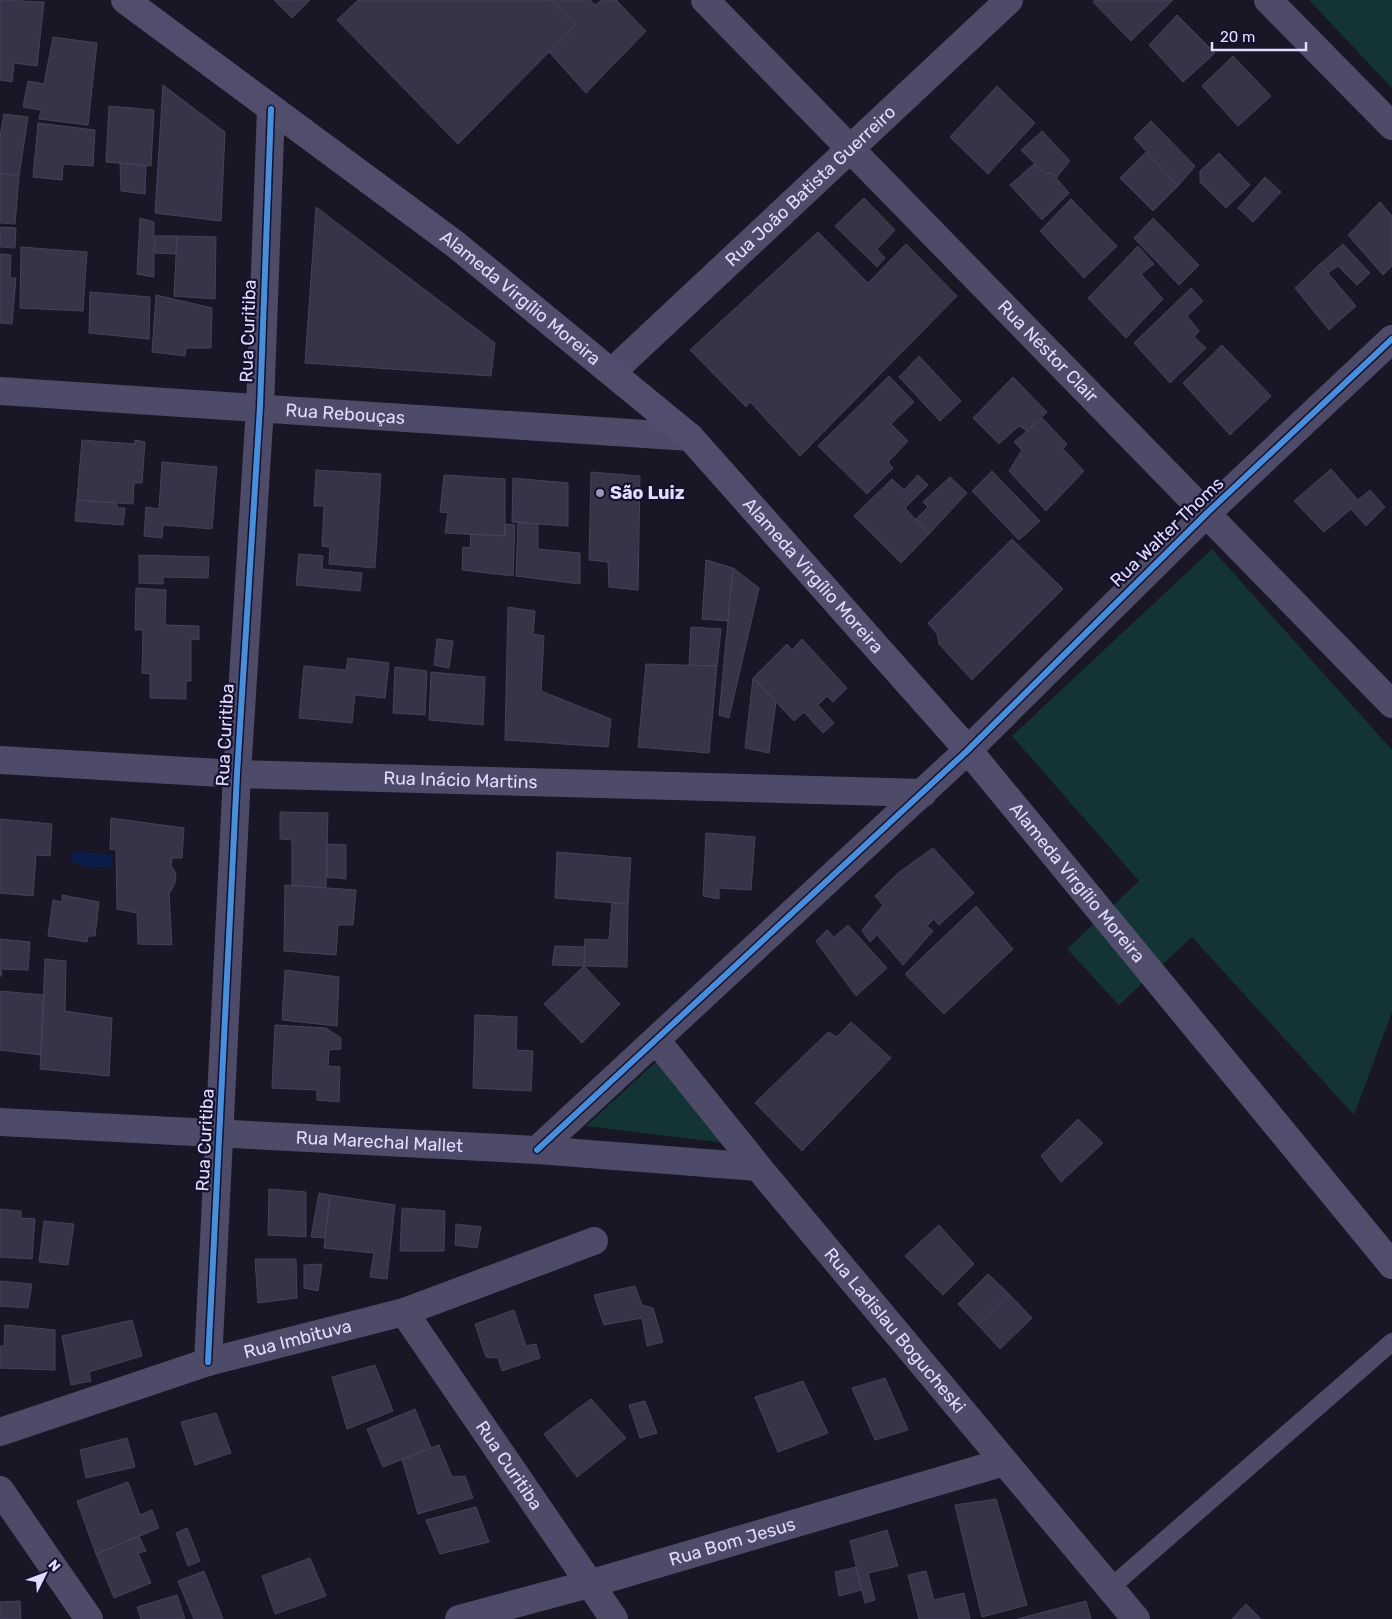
<svg xmlns="http://www.w3.org/2000/svg" width="1392" height="1619" viewBox="0 0 1392 1619" font-family="Rubik,sans-serif">
<style>
.green{fill:#133334}
.water{fill:#0a1e49}
.building{fill:#383447;stroke:#464159}
.lines{fill:none;stroke-linecap:round;stroke-linejoin:round}
.lane{stroke:#4d4b67;stroke-width:18}
.street{stroke:#4d4b67;stroke-width:28}
.secondary{stroke:#504e6c;stroke-width:28}
.cycleway-casing{stroke:#15102c;stroke-width:9}
.cycleway{stroke:#468fdf;stroke-width:6}
.poi-dot{fill:#9a96b3;stroke:#15102c;stroke-width:2}
.labels{text-anchor:middle;dominant-baseline:central;stroke-width:4.5;stroke-linejoin:round;paint-order:stroke}
.street-label{font-size:18px;fill:#e0dbff;stroke:#15102c}
.poi-label{font-size:18px;font-weight:bold;fill:#e0dbff;stroke:#15102c;text-anchor:start}
</style>
<rect width="100%" height="100%" fill="#191626"/>
<path class="green" d="M 1309,0 L 1392,0 L 1392,88 Z
M 1212,549 L 1392,750 L 1392,1012 L 1354,1115 L 1192,937 L 1119,1005 L 1067,949 L 1139,881 L 1012,736 Z
M 659,1059 L 733,1144 L 586,1126 Z"/>
<path class="water" d="M 75,851 L 113,855 L 111,868 L 80,866 L 73,862 L 71,855 Z"/>
<path class="building" d="M 0,0 L 44,2 L 37,66 L 14,63 L 12,82 L 0,80 Z
M 274,0 L 310,0 L 292,18 Z
M 358,0 L 551,0 L 576,25 L 458,144 L 337,20 Z
M 551,0 L 590,0 L 595,5 L 602,0 L 616,0 L 646,31 L 586,93 L 549,52 L 576,25 Z
M 1095,0 L 1173,0 L 1131,41 L 1093,2 Z
M 1177,15 L 1215,53 L 1183,82 L 1149,45 Z
M 53,37 L 97,43 L 88,125 L 39,119 L 41,110 L 23,107 L 28,81 L 44,84 Z
M 1233,56 L 1271,96 L 1238,126 L 1202,86 Z
M 163,85 L 225,132 L 221,221 L 155,213 Z
M 997,86 L 1035,123 L 988,174 L 950,137 Z
M 109,106 L 154,110 L 151,166 L 106,162 Z
M 4,114 L 28,117 L 19,176 L 0,173 L 0,137 Z
M 1151,121 L 1195,166 L 1178,186 L 1134,138 Z
M 38,123 L 95,130 L 93,166 L 63,164 L 62,180 L 33,177 Z
M 1042,131 L 1070,161 L 1056,178 L 1052,173 L 1045,174 L 1021,150 Z
M 1146,152 L 1178,186 L 1153,211 L 1120,178 Z
M 1219,153 L 1250,185 L 1226,208 L 1200,182 L 1200,171 Z
M 120,163 L 146,166 L 145,194 L 121,191 Z
M 1034,164 L 1045,174 L 1052,173 L 1069,193 L 1042,220 L 1010,185 Z
M 0,173 L 19,176 L 15,224 L 0,223 Z
M 1265,177 L 1281,192 L 1253,222 L 1238,208 Z
M 864,198 L 895,230 L 877,249 L 885,258 L 877,267 L 835,226 Z
M 1071,199 L 1117,246 L 1084,278 L 1040,231 Z
M 1380,202 L 1392,216 L 1392,266 L 1383,275 L 1348,235 Z
M 316,207 L 495,343 L 491,376 L 305,363 Z
M 140,218 L 154,222 L 154,277 L 137,274 Z
M 1153,218 L 1199,265 L 1179,285 L 1134,238 Z
M 1,227 L 16,228 L 15,248 L 0,247 Z
M 818,232 L 868,283 L 906,244 L 957,296 L 800,456 L 750,402 L 746,407 L 690,350 Z
M 155,236 L 177,236 L 176,254 L 155,253 Z
M 177,236 L 216,237 L 215,299 L 174,296 Z
M 1343,244 L 1370,273 L 1357,285 L 1338,266 L 1328,273 L 1320,264 Z
M 1138,246 L 1154,264 L 1141,274 L 1163,299 L 1126,338 L 1088,298 Z
M 21,247 L 87,252 L 83,311 L 20,308 Z
M 0,254 L 11,255 L 10,278 L 16,278 L 12,324 L 0,323 Z
M 1320,264 L 1356,306 L 1329,330 L 1295,288 Z
M 1191,288 L 1203,301 L 1187,316 L 1199,331 L 1194,337 L 1206,348 L 1170,383 L 1134,343 Z
M 90,292 L 150,297 L 149,339 L 89,333 Z
M 156,295 L 212,308 L 211,348 L 186,348 L 185,356 L 152,352 Z
M 1222,345 L 1271,396 L 1230,435 L 1183,383 Z
M 919,356 L 961,401 L 940,421 L 899,377 Z
M 889,376 L 914,402 L 891,424 L 908,441 L 888,462 L 893,468 L 867,494 L 818,446 Z
M 1013,377 L 1047,412 L 1027,431 L 1019,426 L 999,444 L 973,418 Z
M 1042,418 L 1067,444 L 1063,449 L 1084,471 L 1046,511 L 1009,471 L 1022,450 L 1014,442 Z
M 82,440 L 135,444 L 135,440 L 145,442 L 142,483 L 134,483 L 133,504 L 77,500 Z
M 162,462 L 217,467 L 212,529 L 163,525 L 162,538 L 144,536 L 146,507 L 159,509 Z
M 1331,469 L 1358,500 L 1370,490 L 1385,507 L 1366,526 L 1351,509 L 1324,532 L 1294,501 Z
M 316,470 L 381,474 L 375,568 L 329,564 L 330,547 L 322,546 L 324,506 L 314,506 Z
M 992,471 L 1040,521 L 1019,540 L 972,491 Z
M 591,472 L 640,476 L 638,590 L 609,587 L 608,562 L 589,560 Z
M 444,475 L 505,479 L 505,536 L 445,533 L 448,513 L 440,512 Z
M 918,475 L 928,485 L 905,508 L 929,534 L 901,563 L 854,516 L 892,479 L 904,490 Z
M 950,477 L 967,493 L 929,534 L 916,519 L 928,507 L 923,502 Z
M 513,478 L 568,483 L 568,526 L 512,522 Z
M 77,500 L 117,503 L 117,508 L 125,508 L 123,525 L 75,521 Z
M 518,522 L 538,524 L 538,549 L 580,553 L 580,584 L 516,576 Z
M 505,524 L 515,525 L 513,576 L 462,570 L 463,547 L 470,548 L 471,534 L 505,536 Z
M 1012,539 L 1063,589 L 972,680 L 939,644 L 937,634 L 928,623 Z
M 299,554 L 323,556 L 322,569 L 362,573 L 360,591 L 296,585 Z
M 139,555 L 209,557 L 208,578 L 163,577 L 163,584 L 139,583 Z
M 706,560 L 733,568 L 728,621 L 702,619 Z
M 733,568 L 759,588 L 729,718 L 719,715 Z
M 136,588 L 166,590 L 165,625 L 199,626 L 199,640 L 191,639 L 191,681 L 186,681 L 186,699 L 150,698 L 150,674 L 142,673 L 143,630 L 135,630 Z
M 508,607 L 535,611 L 533,634 L 544,636 L 541,691 L 611,719 L 608,747 L 505,740 Z
M 691,627 L 721,629 L 717,666 L 689,665 Z
M 437,639 L 453,641 L 449,668 L 434,665 Z
M 802,639 L 847,688 L 833,702 L 827,696 L 818,705 L 834,723 L 823,733 L 804,712 L 794,721 L 753,678 L 787,644 L 792,650 Z
M 348,658 L 389,663 L 385,698 L 355,695 L 352,723 L 299,718 L 304,666 L 346,670 Z
M 646,664 L 717,666 L 709,753 L 638,747 Z
M 395,667 L 427,671 L 425,715 L 393,713 Z
M 431,672 L 485,677 L 483,725 L 429,720 Z
M 753,678 L 776,702 L 769,753 L 745,748 Z
M 280,812 L 328,813 L 326,888 L 292,885 L 292,840 L 280,839 Z
M 111,818 L 184,828 L 182,858 L 172,858 L 171,866 L 176,873 L 175,883 L 169,894 L 172,945 L 138,944 L 137,913 L 117,909 L 116,850 L 110,849 Z
M 0,819 L 52,824 L 50,856 L 36,855 L 33,896 L 0,893 Z
M 706,833 L 755,837 L 751,890 L 719,888 L 719,899 L 703,896 Z
M 327,844 L 346,845 L 346,879 L 327,877 Z
M 933,848 L 974,893 L 939,925 L 934,919 L 927,926 L 933,931 L 903,965 L 877,935 L 870,942 L 862,930 L 883,905 L 875,896 L 898,873 Z
M 557,852 L 631,858 L 628,904 L 555,898 Z
M 285,885 L 356,890 L 353,925 L 338,925 L 336,955 L 284,951 Z
M 62,895 L 99,902 L 95,936 L 88,936 L 87,942 L 48,936 L 53,900 L 62,902 Z
M 612,903 L 628,904 L 627,967 L 584,966 L 585,939 L 609,940 Z
M 976,906 L 1013,949 L 944,1014 L 905,974 Z
M 848,925 L 887,968 L 856,996 L 816,941 L 827,930 L 834,937 Z
M 0,939 L 30,942 L 28,970 L 1,969 L 2,976 L 0,976 Z
M 555,946 L 585,947 L 584,966 L 552,965 Z
M 45,959 L 66,961 L 65,1011 L 112,1018 L 109,1076 L 40,1069 Z
M 584,966 L 620,1004 L 582,1043 L 544,1004 Z
M 285,970 L 339,977 L 337,1026 L 282,1020 Z
M 0,991 L 44,995 L 41,1055 L 0,1050 Z
M 475,1015 L 517,1017 L 516,1050 L 533,1051 L 531,1091 L 473,1088 Z
M 851,1022 L 891,1058 L 802,1151 L 755,1103 L 828,1032 L 837,1037 Z
M 275,1025 L 326,1028 L 341,1038 L 341,1049 L 329,1050 L 328,1066 L 340,1067 L 339,1102 L 317,1100 L 317,1090 L 272,1088 Z
M 1078,1119 L 1103,1143 L 1061,1182 L 1041,1156 Z
M 269,1189 L 306,1192 L 306,1237 L 268,1235 Z
M 319,1193 L 330,1195 L 325,1238 L 311,1237 Z
M 330,1195 L 395,1205 L 387,1279 L 370,1277 L 374,1253 L 324,1248 Z
M 402,1208 L 445,1211 L 444,1251 L 400,1251 Z
M 0,1209 L 21,1211 L 21,1218 L 35,1219 L 32,1259 L 0,1257 Z
M 44,1221 L 74,1224 L 68,1265 L 39,1262 Z
M 456,1224 L 481,1227 L 477,1248 L 455,1245 Z
M 939,1225 L 974,1264 L 943,1295 L 905,1256 Z
M 255,1259 L 296,1259 L 297,1298 L 258,1303 Z
M 322,1264 L 318,1291 L 304,1288 L 304,1265 Z
M 988,1274 L 1009,1294 L 978,1325 L 958,1304 Z
M 0,1281 L 32,1284 L 28,1308 L 0,1306 Z
M 635,1286 L 642,1305 L 653,1308 L 663,1342 L 647,1346 L 642,1318 L 604,1325 L 594,1295 Z
M 1009,1294 L 1032,1318 L 1000,1349 L 978,1325 Z
M 514,1310 L 526,1346 L 536,1344 L 540,1358 L 502,1371 L 498,1358 L 486,1357 L 475,1324 Z
M 132,1320 L 142,1356 L 89,1372 L 91,1381 L 71,1385 L 62,1336 Z
M 5,1325 L 55,1330 L 55,1370 L 0,1368 L 0,1346 L 4,1346 Z
M 375,1365 L 393,1411 L 347,1429 L 332,1377 Z
M 885,1378 L 908,1430 L 875,1440 L 852,1388 Z
M 803,1381 L 828,1433 L 778,1452 L 755,1397 Z
M 591,1399 L 626,1438 L 577,1477 L 544,1434 Z
M 645,1401 L 657,1433 L 640,1438 L 629,1405 Z
M 415,1409 L 431,1448 L 383,1467 L 367,1429 Z
M 216,1413 L 231,1453 L 195,1465 L 181,1422 Z
M 127,1438 L 135,1467 L 86,1478 L 80,1450 Z
M 439,1445 L 452,1477 L 465,1476 L 473,1498 L 418,1514 L 402,1459 Z
M 128,1482 L 140,1515 L 152,1510 L 159,1528 L 96,1554 L 77,1501 Z
M 996,1499 L 1027,1605 L 982,1617 L 955,1505 Z
M 476,1507 L 489,1542 L 440,1554 L 426,1520 Z
M 187,1528 L 200,1561 L 188,1566 L 176,1533 Z
M 887,1530 L 898,1566 L 868,1573 L 875,1600 L 865,1603 L 850,1541 Z
M 139,1536 L 146,1551 L 138,1553 L 151,1583 L 114,1598 L 96,1554 Z
M 310,1558 L 326,1596 L 275,1614 L 262,1576 Z
M 856,1567 L 862,1590 L 839,1596 L 835,1572 Z
M 204,1571 L 223,1619 L 194,1619 L 178,1581 Z
M 926,1571 L 934,1600 L 964,1593 L 970,1619 L 919,1619 L 908,1575 Z
M 177,1595 L 185,1619 L 141,1619 L 137,1607 Z
M 20,1601 L 21,1619 L 0,1619 L 0,1602 Z
M 1086,1601 L 1091,1619 L 1017,1619 Z
M 1246,1604 L 1261,1619 L 1232,1619 Z"/>
<g class="lines">
<path class="lane" d="M 1110,1588 L 1392,1342"/>
<g class="street">
<path id="s1" d="M 705,0 L 1392,704"/>
<path d="M 1268,0 L 1392,126"/>
<path id="s2" d="M 612,372 L 1009,0"/>
<path id="s3" d="M 0,391 L 690,437"/>
<path id="s4" d="M 0,760 L 237,774 L 923,793"/>
<path id="s5" d="M 656,1040 L 758,1167 L 1136,1619"/>
<path id="s6" d="M 0,1122 L 537,1150 L 758,1167"/>
<path d="M 537,1150 L 968,750 L 1206,514 L 1392,339"/>
<path id="s7" d="M 404,1312 L 614,1619"/>
<path d="M 208,1362 L 237,774 L 260,407 L 271,109"/>
<path id="s8" d="M 0,1432 L 208,1362 L 404,1312 L 594,1241"/>
<path d="M 0,1490 L 89,1619"/>
<path id="s9" d="M 459,1619 L 589,1584 L 1004,1462"/>
</g>
<path class="secondary" id="s10" d="M 125,0 L 455,244 L 690,437 L 968,750 L 1392,1265"/>
<defs>
<path id="cycleway" d="M 537,1150 L 968,750 L 1206,514 L 1392,339
M 208,1362 L 237,774 L 260,407 L 271,109"/>
</defs>
<use href="#cycleway" class="cycleway-casing"/>
<use href="#cycleway" class="cycleway"/>
</g>
<circle class="poi-dot" cx="600" cy="493" r="5"/>
<g class="labels">
<g class="street-label">
<text stroke="none"><textPath href="#s2" startOffset="272">Rua João Batista Guerreiro</textPath></text>
<text stroke="none"><textPath href="#s10" startOffset="495">Alameda Virgílio Moreira</textPath></text>
<text transform="translate(248 331) rotate(-88)">Rua Curitiba</text>
<text stroke="none"><textPath href="#s1" startOffset="491">Rua Néstor Clair</textPath></text>
<text stroke="none"><textPath href="#s3" startOffset="346">Rua Rebouças</textPath></text>
<text transform="translate(1167 532) rotate(-44)">Rua Walter Thoms</text>
<text stroke="none"><textPath href="#s10" startOffset="900">Alameda Virgílio Moreira</textPath></text>
<text transform="translate(225 735) rotate(-87)">Rua Curitiba</text>
<text stroke="none"><textPath href="#s4" startOffset="461">Rua Inácio Martins</textPath></text>
<text stroke="none"><textPath href="#s10" startOffset="1305">Alameda Virgílio Moreira</textPath></text>
<text transform="translate(205 1140) rotate(-87)">Rua Curitiba</text>
<text stroke="none"><textPath href="#s6" startOffset="380">Rua Marechal Mallet</textPath></text>
<text stroke="none"><textPath href="#s5" startOffset="376">Rua Ladislau Bogucheski</textPath></text>
<text stroke="none"><textPath href="#s8" startOffset="312">Rua Imbituva</textPath></text>
<text stroke="none"><textPath href="#s7" startOffset="186">Rua Curitiba</textPath></text>
<text stroke="none"><textPath href="#s9" startOffset="284">Rua Bom Jesus</textPath></text>
</g>
<g class="poi-label">
<text x="610" y="493">São Luiz</text>
</g>
</g>
<g transform="translate(45 1574) rotate(48)" stroke="#15102c" stroke-width="4" paint-order="stroke">
<path d="M0-4L9 19L0 12L-9 19Z" fill="#e0dbff"/>
<text y="-8" font-size="14" font-weight="bold" text-anchor="middle" fill="#e0dbff">N</text>
</g>
<path d="M1212 42v8h94v-8" fill="none" stroke="#e0dbff" stroke-width="2.5"/>
<text x="1220" y="42" font-size="15" fill="#e0dbff" stroke="#15102c" stroke-width="4" paint-order="stroke">20 m</text>
</svg>
